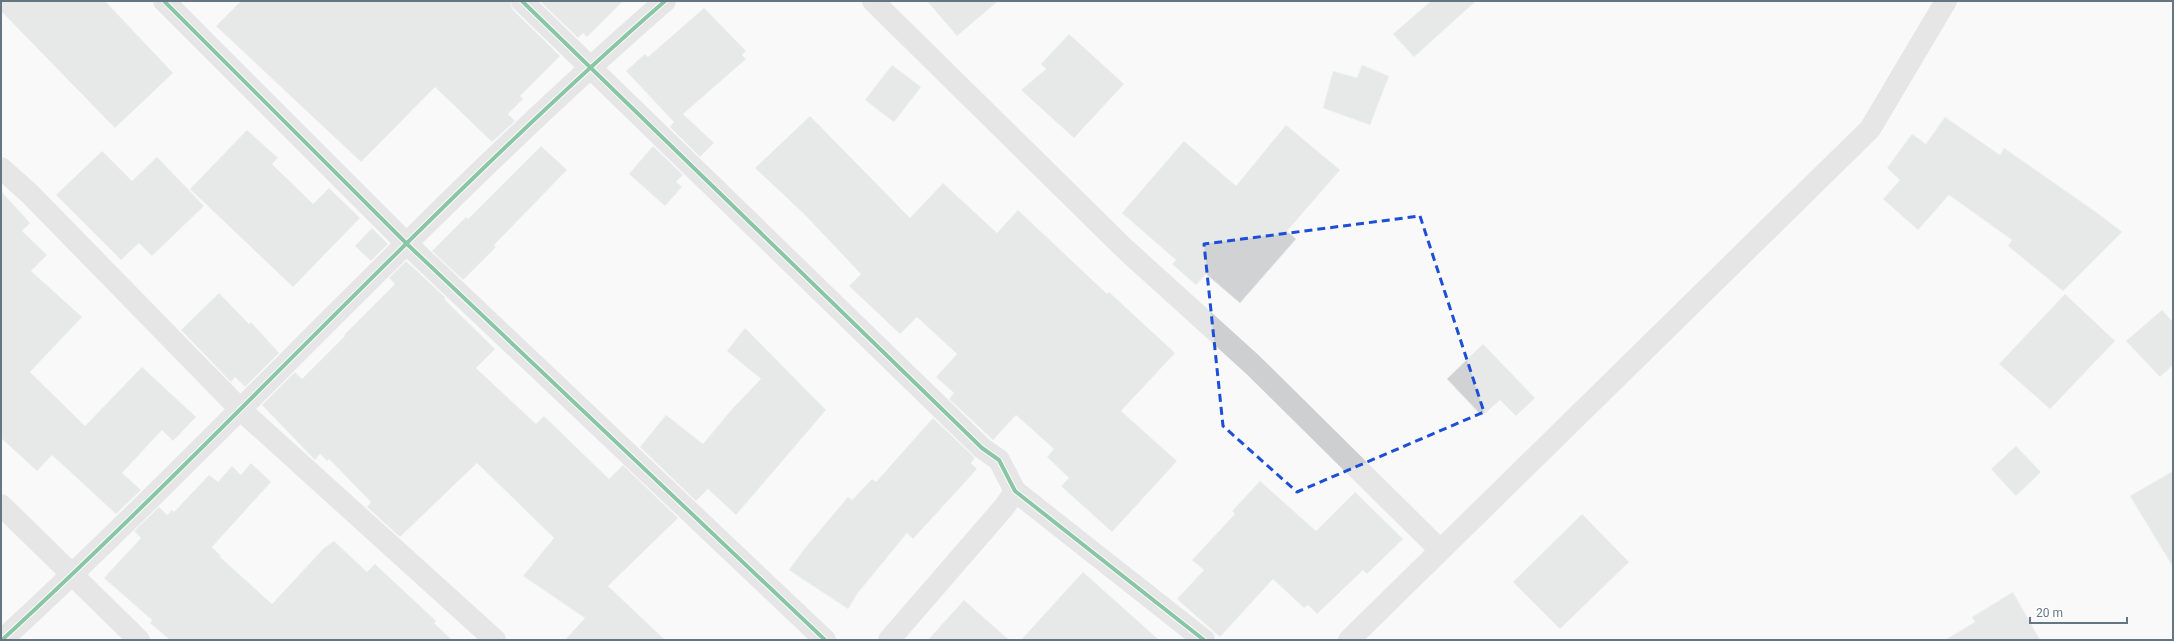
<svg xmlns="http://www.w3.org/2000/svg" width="2174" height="641" viewBox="0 0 2174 641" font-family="Roboto,sans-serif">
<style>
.building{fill:#d0d2d3;stroke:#e8e8e8}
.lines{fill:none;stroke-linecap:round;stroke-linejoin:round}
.minor{stroke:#cecfd0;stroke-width:22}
.cycleway-casing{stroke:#fff;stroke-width:6}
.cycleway{stroke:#00873e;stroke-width:4}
.marked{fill:none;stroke:#1d4ed8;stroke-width:3;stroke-dasharray:8 5;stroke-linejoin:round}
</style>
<rect width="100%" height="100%" fill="#f9f9f9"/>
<path class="building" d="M 1,1 L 105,1 L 173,73 L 115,128 L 1,11 Z
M 241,1 L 510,1 L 513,10 L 560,56 L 520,96 L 523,99 L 508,114 L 515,121 L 492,142 L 435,87 L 361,162 L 216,26 Z
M 540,1 L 623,1 L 587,37 L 583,33 L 578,38 Z
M 927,1 L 998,1 L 957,36 Z
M 1431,1 L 1476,1 L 1414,57 L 1393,34 Z
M 704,8 L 746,51 L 742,55 L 746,59 L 683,114 L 714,143 L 700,157 L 670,127 L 674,122 L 626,71 L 645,54 L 648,57 Z
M 1069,34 L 1124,84 L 1074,138 L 1021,90 L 1046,69 L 1041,64 Z
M 892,65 L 921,87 L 894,122 L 865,100 Z
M 1362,65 L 1389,76 L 1370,125 L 1323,108 L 1333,71 L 1357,78 Z
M 810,116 L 910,218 L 943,183 L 997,233 L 1018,210 L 1107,294 L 1109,292 L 1175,353 L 1121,411 L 1177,461 L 1112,532 L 1061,486 L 1069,478 L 1047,457 L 1054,449 L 1016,415 L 993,440 L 949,399 L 954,393 L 936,377 L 957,354 L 917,317 L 900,334 L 849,286 L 861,274 L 805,215 L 755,168 Z
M 1945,117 L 2000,155 L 2004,148 L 2096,212 L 2122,232 L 2063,291 L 2008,246 L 2012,240 L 1949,195 L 1918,230 L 1883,199 L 1900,180 L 1887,168 L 1912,134 L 1926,144 Z
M 1286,125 L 1340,170 L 1287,231 L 1296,239 L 1240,303 L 1206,274 L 1196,285 L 1172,264 L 1176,260 L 1122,213 L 1184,141 L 1236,186 Z
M 247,130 L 278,158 L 272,164 L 313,204 L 329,188 L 360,218 L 293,287 L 190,189 Z
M 541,146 L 567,170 L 494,245 L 496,247 L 463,280 L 432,251 L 466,217 L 468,219 Z
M 653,146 L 683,175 L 676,182 L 682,187 L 665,206 L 629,174 Z
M 102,151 L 132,181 L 157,157 L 204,206 L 152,256 L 139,243 L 121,260 L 56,195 Z
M 1,191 L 30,223 L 22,231 L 47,255 L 31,271 L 82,317 L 30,372 L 85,426 L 142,367 L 196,417 L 173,441 L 162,430 L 122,473 L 141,490 L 116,514 L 52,455 L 37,471 L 1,438 Z
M 372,228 L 388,244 L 371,261 L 355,246 Z
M 406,261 L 446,298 L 444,299 L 495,349 L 476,368 L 536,424 L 544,416 L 609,479 L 623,465 L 678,518 L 608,586 L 665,640 L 565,640 L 585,618 L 523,576 L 554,538 L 477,463 L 400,537 L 367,507 L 371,502 L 329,459 L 327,461 L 320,454 L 315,460 L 262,405 L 295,372 L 302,379 L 345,336 L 344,335 L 395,284 L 389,278 Z
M 219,293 L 249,324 L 251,322 L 279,353 L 245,387 L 235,377 L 231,382 L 181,330 Z
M 2065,294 L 2115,341 L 2050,409 L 1999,364 Z
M 2162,310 L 2173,322 L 2173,365 L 2160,377 L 2126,341 Z
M 745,328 L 826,410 L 736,515 L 708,489 L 696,501 L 640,447 L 666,415 L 703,444 L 733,408 L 761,379 L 727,351 Z
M 1483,344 L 1535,398 L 1516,416 L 1500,400 L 1482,416 L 1447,379 Z
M 933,418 L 975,458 L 971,463 L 977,469 L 913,539 L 907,533 L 857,594 L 848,609 L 789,570 L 805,548 L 848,497 L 852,500 L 872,479 L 876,482 Z
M 2016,446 L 2041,472 L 2016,496 L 1991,469 Z
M 251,463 L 271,482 L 212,547 L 221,556 L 220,557 L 272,604 L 324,548 L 334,541 L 367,572 L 375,564 L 436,621 L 434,623 L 452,640 L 170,640 L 150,623 L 152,620 L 104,578 L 141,538 L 134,531 L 159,507 L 167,515 L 172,510 L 174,512 L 209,475 L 218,482 L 232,466 L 241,475 Z
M 2173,471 L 2173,567 L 2130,496 Z
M 1260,481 L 1316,531 L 1355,492 L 1403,539 L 1367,574 L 1363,570 L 1317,614 L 1308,605 L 1304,608 L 1273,579 L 1220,637 L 1177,599 L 1204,570 L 1192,560 L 1235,514 L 1232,511 Z
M 1582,514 L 1629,562 L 1560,629 L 1513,582 Z
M 1083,572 L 1159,640 L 1021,640 Z
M 2013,592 L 2040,640 L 1945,640 L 1975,622 L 1972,617 Z
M 964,600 L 1009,640 L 928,640 Z"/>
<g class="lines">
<path class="minor" d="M 164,1 L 407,244 L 825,640
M 522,1 L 982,448 L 999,460 L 1015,491 L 1204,640
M 873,1 L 1125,249 L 1253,365 L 1440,550
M 1,168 L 30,194 L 241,410 L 495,640
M 1,505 L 139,640
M 2,640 C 228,432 433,203 665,1
M 889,640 L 1005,506 L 1015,491
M 1349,640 L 1870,129 L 1946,1"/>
<defs>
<path id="cycleway" d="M 164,1 L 407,244 L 825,640
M 522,1 L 982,448 L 999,460 L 1015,491 L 1204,640
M 2,640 C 228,432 433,203 665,1"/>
</defs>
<use href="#cycleway" class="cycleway-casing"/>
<use href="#cycleway" class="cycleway"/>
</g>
<path d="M0 0H2174V641H0ZM 1420,216 L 1484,412 L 1297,492 L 1223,426 L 1204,244 Z" fill="#f9f9f9" fill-opacity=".55" fill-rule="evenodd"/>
<path class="marked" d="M 1420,216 L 1484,412 L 1297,492 L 1223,426 L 1204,244 Z"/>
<rect width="2174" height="641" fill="none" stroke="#657683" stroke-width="4"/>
<path d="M2030 617v6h97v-6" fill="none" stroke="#657683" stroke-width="2"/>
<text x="2036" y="617" font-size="12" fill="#657683" stroke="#ffffff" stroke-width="3" paint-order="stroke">20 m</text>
</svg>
